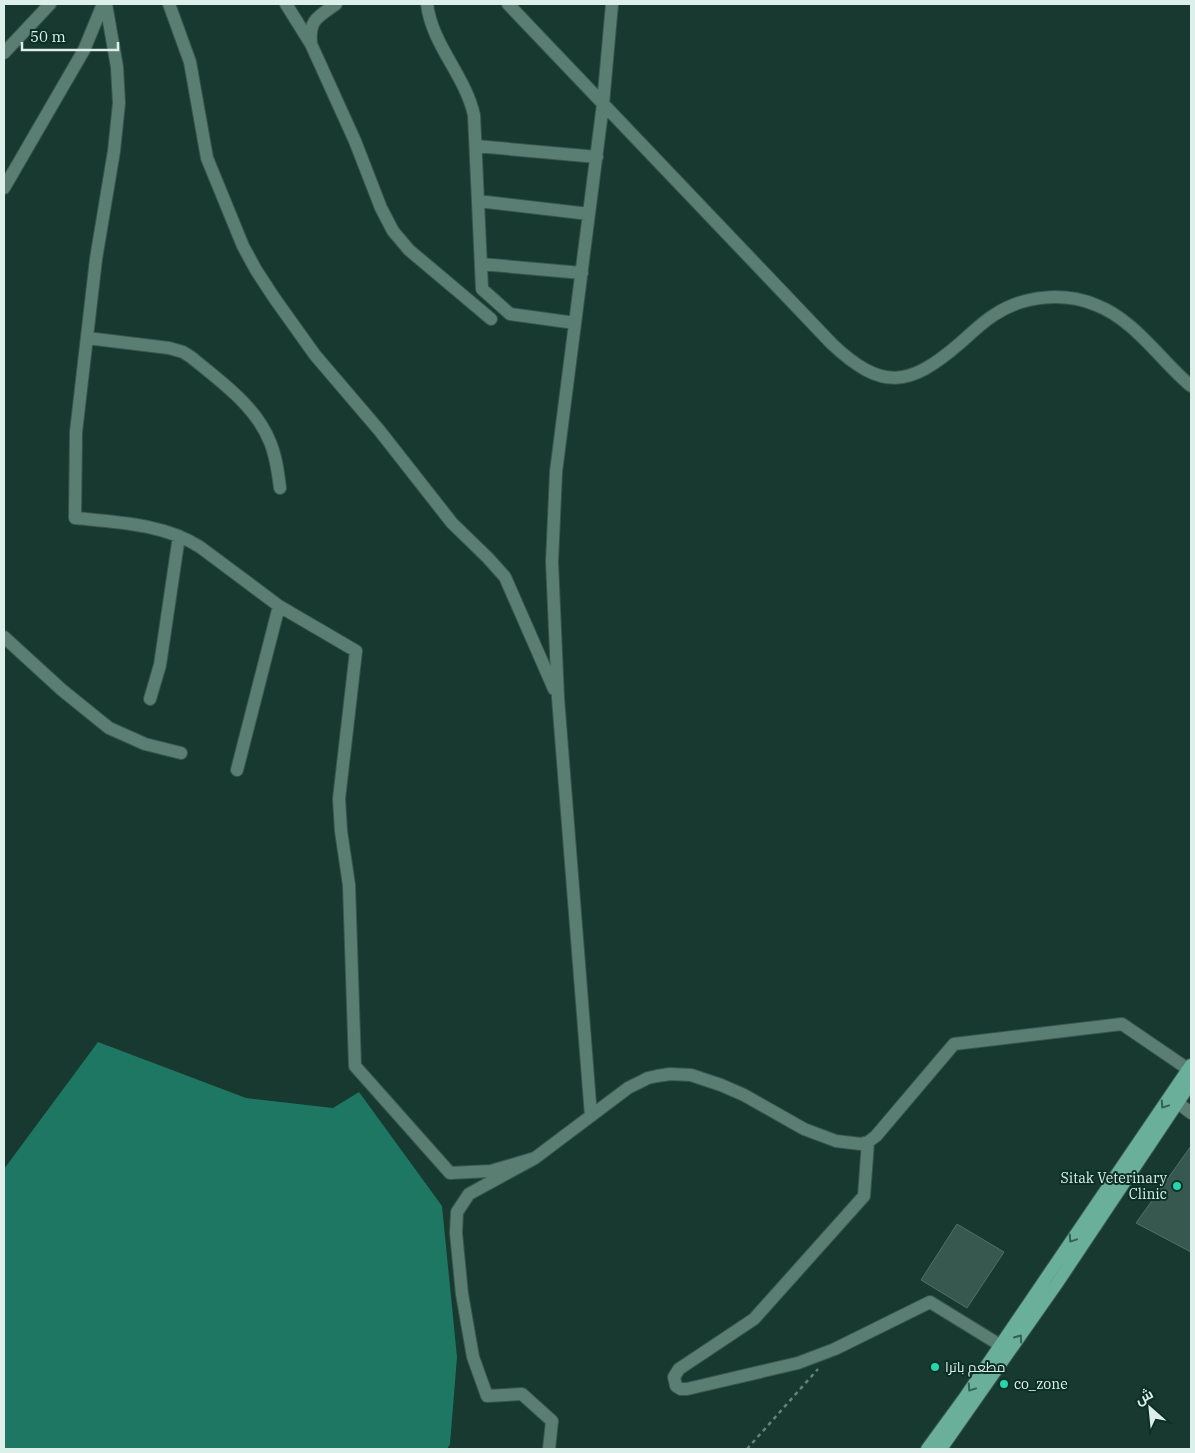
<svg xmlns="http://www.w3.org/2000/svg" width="1195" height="1453" viewBox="0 0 1195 1453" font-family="'IBM Plex Serif',Cairo,serif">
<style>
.forest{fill:#1e7762}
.building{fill:#36584e;stroke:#4e7166}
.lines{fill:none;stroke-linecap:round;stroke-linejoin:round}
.minor-casing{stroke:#39564e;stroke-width:14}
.major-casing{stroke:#39564e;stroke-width:14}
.path{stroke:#658279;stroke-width:2.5;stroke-dasharray:4 4;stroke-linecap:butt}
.minor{stroke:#5b7e73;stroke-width:12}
.major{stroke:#69af9a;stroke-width:12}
.oneway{stroke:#316254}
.poi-dot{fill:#24d5ae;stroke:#0c2f26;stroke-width:2}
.labels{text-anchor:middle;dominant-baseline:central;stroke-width:4;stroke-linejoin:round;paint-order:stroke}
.poi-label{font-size:14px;fill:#dcefe8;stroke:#0c2f26;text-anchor:start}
</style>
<rect width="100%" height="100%" fill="#17392f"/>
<path class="forest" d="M 98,1042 L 246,1098 L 333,1108 L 359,1092 L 442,1206 L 457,1357 L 450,1444 L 447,1449 L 4,1449 L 4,1169 Z"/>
<path class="building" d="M 1191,1146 L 1191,1252 L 1136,1223 Z
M 957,1224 L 1004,1252 L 967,1308 L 921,1280 Z"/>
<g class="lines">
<defs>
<path id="minor" d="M 106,4 L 117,67 L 119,103 L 114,151 L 96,259 L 76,432 L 75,518 C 116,522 164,524 200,547 L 279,606 L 356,651 L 339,799 L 341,831 L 349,885 L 355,1066 L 450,1173 L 491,1171 L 535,1158
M 169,4 L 190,62 L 207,158 L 243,246 L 256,270 L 275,299 L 315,355 L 379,430 L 452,523 L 488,558 L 505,577 L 554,689
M 286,4 L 311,44 L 355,141 L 381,208 L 393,231 L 409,250 L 491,319
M 427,4 C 432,45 465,75 474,115 L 482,289 L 510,314 L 575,323
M 508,4 L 832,344 C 882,391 909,387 959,344 C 971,334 981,323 994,315 C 1024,295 1064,292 1096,305 C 1135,320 1160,360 1191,386
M 311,43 C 309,19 318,17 336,4
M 4,53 L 50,4
M 476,146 L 597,157
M 4,188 L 84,50 L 103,4
M 478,201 L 589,214
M 481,264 L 582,273
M 87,338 L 169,348 L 183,352 L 191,357 C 220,381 256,406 270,442 C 276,456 278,472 280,488
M 4,637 L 62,690 L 109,728 L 145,744 L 181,753
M 150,699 L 160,665 L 179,536
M 237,770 L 279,606
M 1178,1103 L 1191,1113
M 591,1116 L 558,698 L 552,562 L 556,472 L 603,104 L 612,4
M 868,1142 L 864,1196 L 754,1319 L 679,1369 L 674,1377 L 676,1386 L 681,1389 L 687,1389 L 798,1363 L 835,1349 L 930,1302 L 1000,1345
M 549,1449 L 552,1421 L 522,1394 L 487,1396 L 473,1357 L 462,1294 L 456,1233 L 457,1212 L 469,1194 L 535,1158 L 628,1088 L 648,1078 L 657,1076 L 670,1074 L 691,1075 L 721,1085 L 744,1095 L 804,1129 L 836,1141 L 861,1144 L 868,1142 L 876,1136 L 954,1044 L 1122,1024 L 1188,1069"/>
<path id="major" d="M 927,1449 L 965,1397 L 1191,1065
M 941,1449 L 1058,1282 L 1191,1083"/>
</defs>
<use href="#minor" class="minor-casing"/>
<use href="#major" class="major-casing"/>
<path class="path" d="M 747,1449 L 818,1369"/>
<use href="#minor" class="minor"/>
<use href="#major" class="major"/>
</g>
<defs><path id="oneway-chevron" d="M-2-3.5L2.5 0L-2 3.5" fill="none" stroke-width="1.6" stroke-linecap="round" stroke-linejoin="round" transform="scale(1.25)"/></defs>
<g class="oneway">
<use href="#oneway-chevron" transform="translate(1164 1105) rotate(124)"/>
<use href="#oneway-chevron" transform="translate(1072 1239) rotate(124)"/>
<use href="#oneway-chevron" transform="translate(1019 1338) rotate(-55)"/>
<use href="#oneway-chevron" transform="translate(971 1388) rotate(124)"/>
</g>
<g class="poi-dot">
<circle cx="1177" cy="1186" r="5"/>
<circle cx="935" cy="1367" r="5"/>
<circle cx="1004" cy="1384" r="5"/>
</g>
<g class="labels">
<g class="poi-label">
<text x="1167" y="1178" text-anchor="end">Sitak Veterinary<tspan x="1167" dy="16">Clinic</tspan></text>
<text x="945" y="1367">مطعم باترا</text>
<text x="1014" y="1384">co_zone</text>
</g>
</g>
<rect width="1195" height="1453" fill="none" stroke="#dcefe8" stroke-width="10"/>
<g transform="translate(1150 1408) rotate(333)" stroke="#0c2f26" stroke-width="4" paint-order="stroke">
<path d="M0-4L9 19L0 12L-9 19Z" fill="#dcefe8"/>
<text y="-8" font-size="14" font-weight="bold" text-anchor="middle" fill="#dcefe8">ش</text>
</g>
<path d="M22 42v8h96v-8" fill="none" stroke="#dcefe8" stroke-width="2.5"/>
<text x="30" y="42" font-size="15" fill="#dcefe8" stroke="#0c2f26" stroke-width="4" paint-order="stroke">50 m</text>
</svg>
